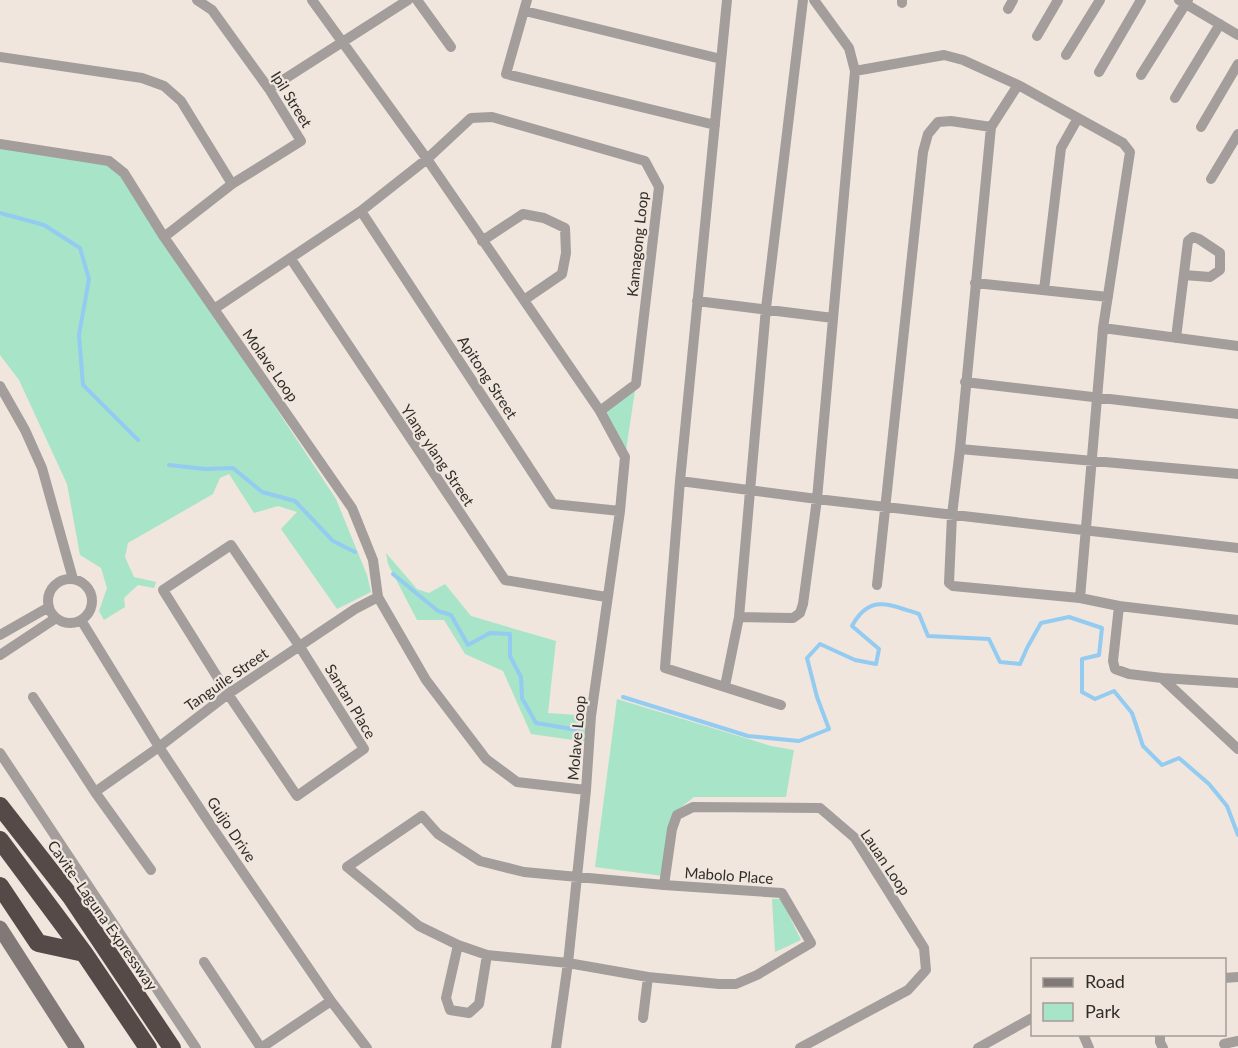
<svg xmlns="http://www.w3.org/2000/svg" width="1238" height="1048" viewBox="0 0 1238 1048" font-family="Lato,sans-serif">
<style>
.park{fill:#a8e4c8}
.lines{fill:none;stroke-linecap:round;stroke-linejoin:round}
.stream{stroke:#93cbf1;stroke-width:4}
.minor{stroke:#a39d9b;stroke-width:10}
.secondary{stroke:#817977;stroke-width:15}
.motorway{stroke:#554a47;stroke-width:18}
.labels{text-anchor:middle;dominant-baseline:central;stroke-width:4.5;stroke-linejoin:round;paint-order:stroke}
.street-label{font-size:15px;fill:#312e2a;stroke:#f0e6de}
</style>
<rect width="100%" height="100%" fill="#f0e6de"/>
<path class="park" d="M 0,148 L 107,164 L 122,175 L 336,499 L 367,575 L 371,592 L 337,609 L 281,529 L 297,512 L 278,506 L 254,513 L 229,474 L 220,478 L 213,494 L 128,543 L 125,557 L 134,577 L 156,582 L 154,588 L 138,585 L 124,598 L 125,607 L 104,620 L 99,611 L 107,588 L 101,568 L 80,555 L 67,484 L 19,380 L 0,355 Z
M 636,384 L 625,457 L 600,411 Z
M 386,553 L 417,589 L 429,593 L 445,584 L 471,616 L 556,641 L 548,713 L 590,716 L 587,742 L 531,734 L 503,671 L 465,654 L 444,620 L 417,620 L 388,564 Z
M 617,699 L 771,746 L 794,750 L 786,797 L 694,797 L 674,813 L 663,876 L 595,867 Z
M 772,899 L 781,899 L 801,940 L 775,952 Z"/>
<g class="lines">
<path class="stream" d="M 0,213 L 44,225 L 80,248 L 89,279 L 79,335 L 83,385 L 138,440
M 169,465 L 205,469 L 233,468 L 262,492 L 295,501 L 333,541 L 355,552
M 393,574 L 438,611 L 451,615 L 468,645 L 490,633 L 510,634 L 510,656 L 521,677 L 522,698 L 536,723 L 578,730
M 623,697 L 748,736 L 799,741 L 829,729 L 817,697 L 807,658 L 820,644 L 855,660 L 876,664 L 879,649 L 852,626 C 870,593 889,605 919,614 L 928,636 L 989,639 L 1000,662 L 1020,664 L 1027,648 L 1041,623 L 1069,617 L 1102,628 L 1099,655 L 1082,659 L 1082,692 L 1095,699 L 1114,691 L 1132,713 L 1143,746 L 1162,765 L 1179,758 L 1209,784 L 1227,806 L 1238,835"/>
<path class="minor" d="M 417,0 L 451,47
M 527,0 L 506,74 L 715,125
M 727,0 L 680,481 L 665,668 L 781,705
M 1179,0 L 1238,35
M 902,3 L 902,0
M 1008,9 L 1013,0
M 525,11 L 721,59
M 1037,36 L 1058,0
M 1066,55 L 1100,0
M 0,57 L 142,78 L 164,86 L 181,101 L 232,184
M 855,71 L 944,55 L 963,60 L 1018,85 L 1123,143 L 1130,152 L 1103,328 L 1080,598
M 1099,72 L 1141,0
M 1141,75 L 1188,0
M 1018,85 L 991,127 L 960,449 L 952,515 L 949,583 L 953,586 L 1080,598 L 1119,606 L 1113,661 L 1115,669 L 1129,674 L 1162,678 L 1238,749
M 269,89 L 408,0
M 1175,98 L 1220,24
M 1201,127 L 1238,64
M 0,144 L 109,161 L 124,173 L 164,237 L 352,508 L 373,560 L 378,597 L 426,680 L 486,759 L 517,782 L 586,790 L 591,716 L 620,511 L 625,457 L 600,411 L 427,159 L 312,0
M 1211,179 L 1238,134
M 361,211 L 553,504 L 620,511
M 164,237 L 232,184 L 301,141 L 269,89 L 212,10 L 197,0
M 482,241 L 523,214 L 544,218 L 565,228 L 566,253 L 562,274 L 524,300
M 291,259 L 505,580 L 606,597
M 975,283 L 1108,297
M 1044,290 L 1061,148 L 1078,118
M 697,301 L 833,318
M 214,309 L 361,211 L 427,159 L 471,118 L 492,117 L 645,161 L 659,187 L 636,384 L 600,411
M 1103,328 L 1238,346
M 1176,338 L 1188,241 L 1193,237 L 1199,239 L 1220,253 L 1220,270 L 1210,277 L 1184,275
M 965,382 L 1238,414
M 0,386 L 25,430 L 42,468 L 73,579
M 960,449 L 1238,474
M 680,481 L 817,499 L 1238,548
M 231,545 L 300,647 L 364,749 L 297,796 L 228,694 L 163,590 Z
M48 601a22 22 0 1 1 44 0a22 22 0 1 1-44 0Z
M 877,585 L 923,152 L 928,134 L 938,122 L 951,121 L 991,127
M 1119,606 L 1238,620
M 739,617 L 793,618 L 800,613 L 803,604 L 817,499 L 855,71 L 849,48 L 814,0
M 81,620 L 159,747 L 210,824 L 331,1001 L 367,1048
M 0,635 L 49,607
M 0,655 L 56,618
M 1162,678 L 1238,683
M 725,686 L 739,617 L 766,308 L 803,0
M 33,697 L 95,792 L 151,870
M 0,753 L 196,1048
M 95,792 L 159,747 L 228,694 L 355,609 L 378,597
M 422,816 L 438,834 L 480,861 L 524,872 L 664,885 L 782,893 L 811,943 L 757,975 L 736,984 L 719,984 L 648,977 L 568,963 L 487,955 L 458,945 L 419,926 L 347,867 Z
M 664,885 L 672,829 L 677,815 L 693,807 L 820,808 L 855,838 L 924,948 L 926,970 L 908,990 L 800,1048
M 458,945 L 446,998 L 450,1010 L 469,1013 L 479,1004 L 487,955
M 204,962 L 261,1048 L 331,1001
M 1224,978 L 1238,977
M 643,1018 L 648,977
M 1083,1034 L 1089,1048
M 1160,1034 L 1160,1042 L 1163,1048
M 1224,1044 L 1238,1041
M 556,1048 L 568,963 L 586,790
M 978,1048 L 1032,1018"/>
<path class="secondary" d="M 0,928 L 77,1048"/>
<path class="motorway" d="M 0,806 L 71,897 L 172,1048
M 0,840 L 84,953 L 148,1048
M 0,886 L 38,943 L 84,953"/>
</g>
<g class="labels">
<g class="street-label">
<text transform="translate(292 99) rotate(58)">Ipil Street</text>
<text transform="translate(637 244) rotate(-84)">Kamagong Loop</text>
<text transform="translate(271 365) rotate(55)">Molave Loop</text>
<text transform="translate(488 377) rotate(57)">Apitong Street</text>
<text transform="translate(438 455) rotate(56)">Ylang ylang Street</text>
<text transform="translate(226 679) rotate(-35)">Tanguile Street</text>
<text transform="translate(351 701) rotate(59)">Santan Place</text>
<text transform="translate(576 738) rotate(-85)">Molave Loop</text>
<text transform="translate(232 829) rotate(56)">Guijo Drive</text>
<text transform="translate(886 862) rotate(56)">Lauan Loop</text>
<text transform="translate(729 875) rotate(4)">Mabolo Place</text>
<text transform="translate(103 915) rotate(55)">Cavite–Laguna Expressway</text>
</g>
</g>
<rect x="1031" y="958" width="195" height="78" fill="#f0e6de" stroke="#a49c96" stroke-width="1.5"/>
<rect x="1043" y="978" width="30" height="9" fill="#817977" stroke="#a49c96" stroke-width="1.5"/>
<text x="1085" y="988" font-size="18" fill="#312e2a">Road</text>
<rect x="1043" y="1003" width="30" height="18" fill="#a8e4c8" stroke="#a49c96" stroke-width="1.5"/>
<text x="1085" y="1018" font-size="18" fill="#312e2a">Park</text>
</svg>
